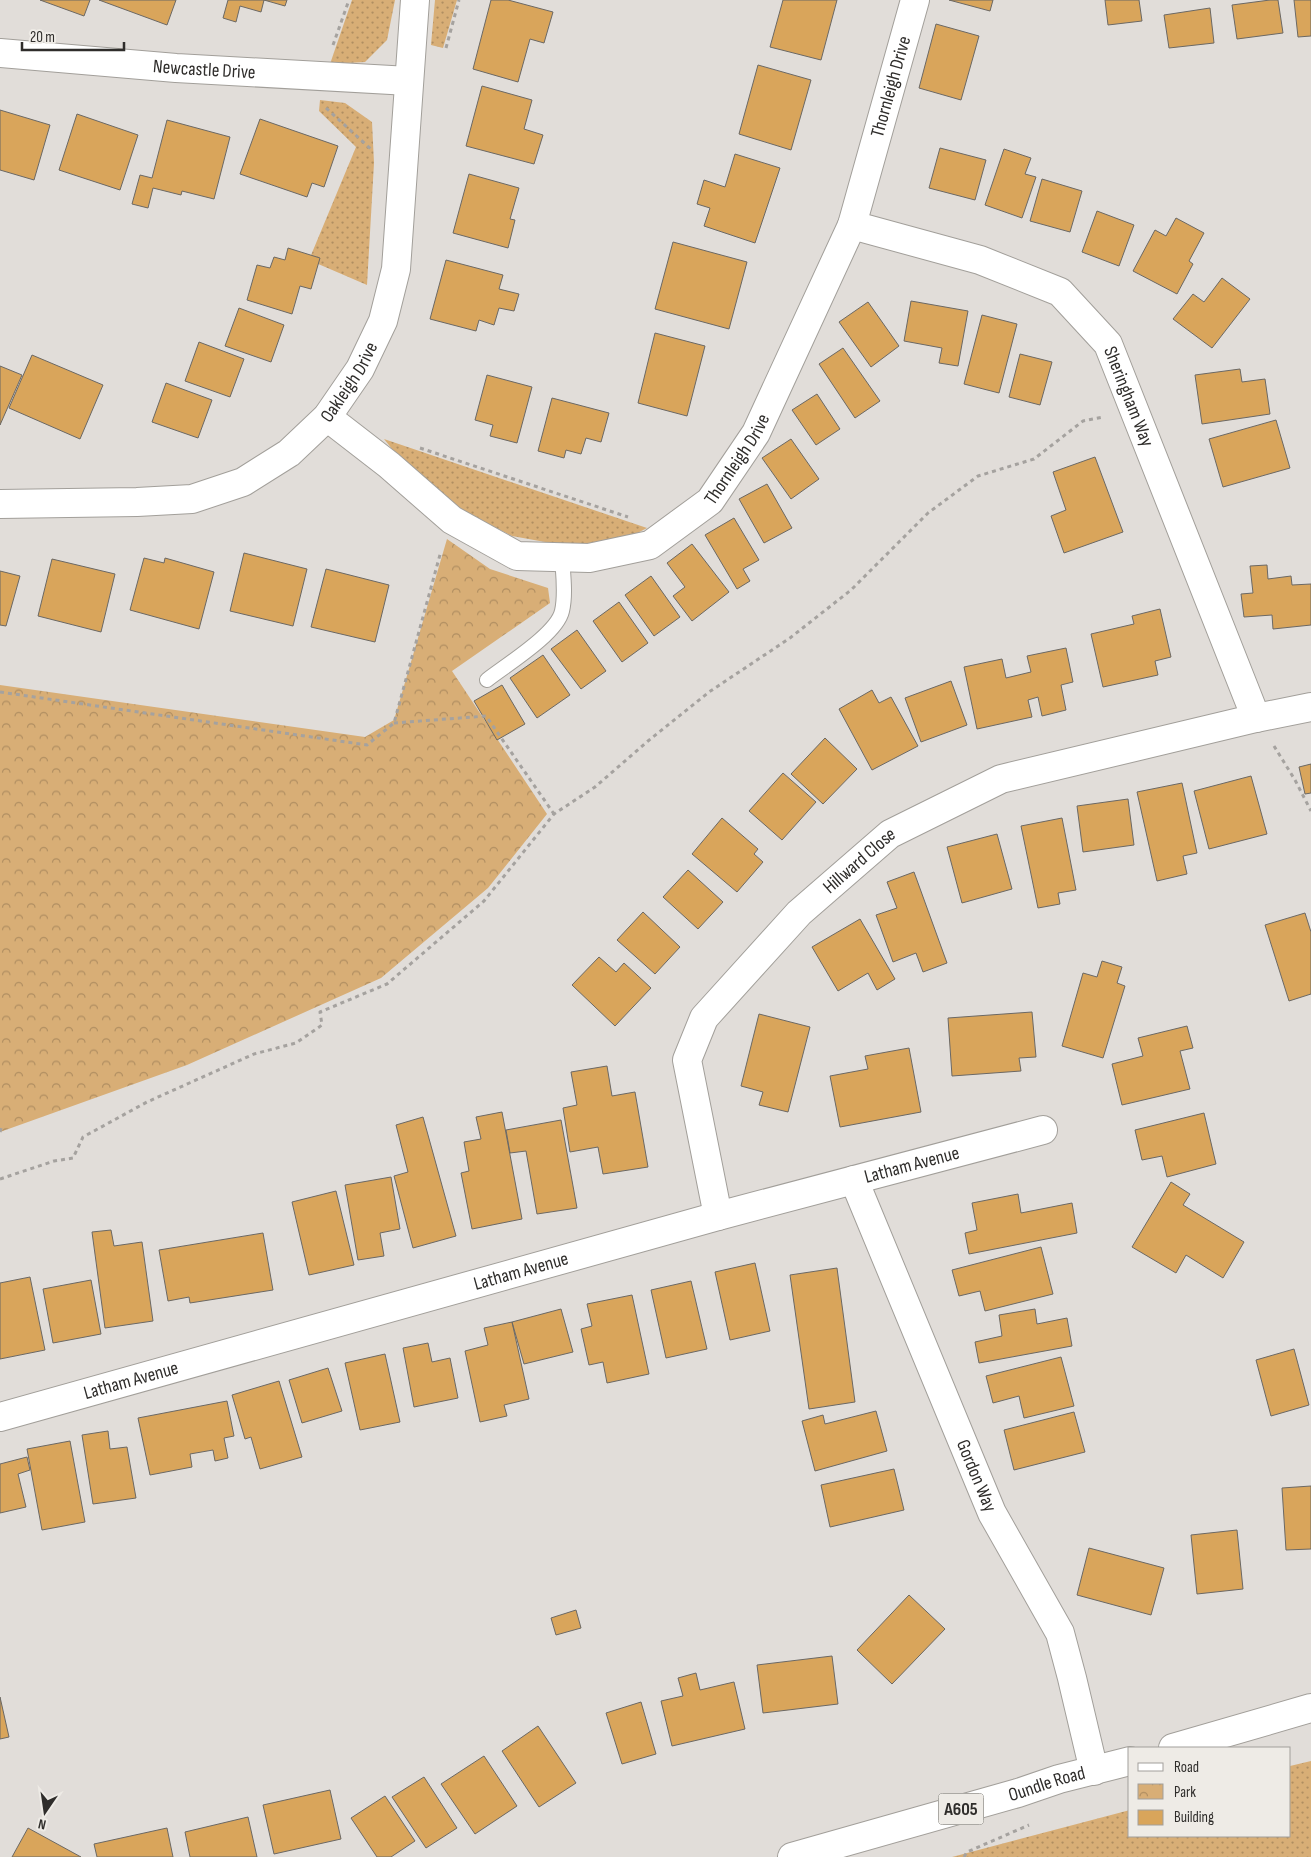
<svg xmlns="http://www.w3.org/2000/svg" width="1311" height="1857" viewBox="0 0 1311 1857" font-family="'Sofia Sans Condensed',sans-serif">
<style>
.grass{fill:url(#grass-dots)}
.park{fill:url(#park-crowns)}
.building{fill:#d9a55b;stroke:#6b6864}
.lines{fill:none;stroke-linecap:round;stroke-linejoin:round}
.service-casing{stroke:#a29f9a;stroke-width:16}
.minor-casing{stroke:#a29f9a;stroke-width:30}
.primary-casing{stroke:#a29f9a;stroke-width:30}
.path{stroke:#a5a29f;stroke-width:3;stroke-dasharray:4 4;stroke-linecap:butt}
.service{stroke:#fff;stroke-width:14}
.minor{stroke:#fff;stroke-width:28}
.primary{stroke:#fff;stroke-width:28}
.labels{text-anchor:middle;dominant-baseline:central;stroke-width:5;stroke-linejoin:round;paint-order:stroke}
.shield{fill:#eeebe6;stroke:#686663;stroke-width:1}
.shield-label{font-size:18px;font-weight:bold;fill:#2f2d2b}
.street-label{font-size:19px;fill:#2f2d2b;stroke:#eeebe6}
</style>
<defs>
<pattern id="grass-dots" width="8" height="8" patternUnits="userSpaceOnUse" patternTransform="scale(1.25)"><rect width="8" height="8" fill="#d8ae76"/><path d="M2 2h.1M6 6h.1" fill="none" stroke="#b08e61" stroke-width="1.8" stroke-linecap="round"/></pattern>
<pattern id="park-crowns" width="20" height="18" patternUnits="userSpaceOnUse" patternTransform="scale(1.25)"><rect width="20" height="18" fill="#d8ae76"/><path d="M2 6a3 3 0 1 1 6 0M12 15a3 3 0 1 1 6 0" fill="none" stroke="#b08e61"/></pattern>
</defs>
<rect width="100%" height="100%" fill="#e1ddd9"/>
<path class="grass" d="M 352,0 L 395,0 L 387,40 L 365,62 L 330,64 Z
M 435,0 L 457,0 L 443,48 L 431,45 Z
M 320,100 L 345,103 L 372,122 L 374,163 L 367,285 L 309,260 L 356,147 L 319,111 Z
M 384,439 L 647,528 L 620,542 L 592,545 L 545,542 L 512,536 L 458,508 L 405,465 Z
M 1311,1761 L 1311,1857 L 952,1857 L 1130,1810 L 1130,1836 L 1290,1836 L 1290,1766 Z"/>
<path class="park" d="M 447,539 L 490,569 L 548,588 L 550,603 L 452,671 L 547,814 L 488,888 L 381,978 L 187,1065 L 0,1132 L 0,685 L 365,737 L 394,720 Z"/>
<path class="building" d="M 40,0 L 90,0 L 84,16 Z
M 99,0 L 176,0 L 167,25 Z
M 228,0 L 287,0 L 285,6 L 264,0 L 261,12 L 240,6 L 236,22 L 223,18 Z
M 491,0 L 508,0 L 553,12 L 544,43 L 530,39 L 518,82 L 473,69 Z
M 783,0 L 837,0 L 821,60 L 770,47 Z
M 949,0 L 993,0 L 990,11 Z
M 1105,0 L 1139,0 L 1142,21 L 1108,25 Z
M 1270,0 L 1278,0 L 1283,33 L 1237,39 L 1232,5 Z
M 1294,0 L 1311,0 L 1311,36 L 1298,37 Z
M 1210,8 L 1214,43 L 1169,48 L 1164,15 Z
M 936,24 L 979,36 L 961,100 L 919,88 Z
M 758,65 L 811,80 L 791,150 L 739,134 Z
M 482,86 L 532,100 L 524,129 L 543,135 L 534,164 L 466,146 Z
M 0,110 L 50,125 L 34,180 L 0,170 Z
M 77,114 L 138,135 L 120,190 L 59,170 Z
M 260,119 L 338,146 L 324,187 L 312,183 L 307,197 L 240,174 Z
M 167,120 L 230,137 L 214,199 L 182,191 L 181,195 L 153,188 L 148,208 L 132,204 L 140,175 L 152,178 Z
M 940,148 L 986,160 L 975,200 L 929,188 Z
M 1004,149 L 1031,158 L 1025,174 L 1036,177 L 1022,218 L 985,205 Z
M 735,154 L 780,168 L 755,243 L 704,226 L 710,208 L 697,204 L 704,180 L 725,187 Z
M 469,174 L 519,188 L 510,219 L 515,220 L 508,248 L 453,233 Z
M 1042,179 L 1082,191 L 1070,232 L 1030,221 Z
M 1097,211 L 1134,225 L 1119,266 L 1082,252 Z
M 1176,218 L 1204,233 L 1189,261 L 1193,264 L 1177,294 L 1133,271 L 1155,230 L 1166,236 Z
M 673,242 L 747,262 L 729,329 L 655,309 Z
M 288,248 L 320,258 L 311,289 L 300,286 L 292,314 L 247,300 L 257,265 L 270,268 L 274,257 L 285,260 Z
M 446,260 L 503,275 L 499,289 L 519,294 L 514,311 L 499,308 L 494,325 L 479,320 L 476,331 L 430,319 Z
M 1222,278 L 1250,299 L 1212,348 L 1173,319 L 1193,294 L 1204,302 Z
M 911,301 L 968,311 L 958,366 L 939,363 L 942,348 L 904,341 Z
M 868,302 L 899,346 L 871,367 L 839,322 Z
M 239,308 L 284,325 L 271,362 L 225,346 Z
M 982,315 L 1017,324 L 999,393 L 964,384 Z
M 655,333 L 705,346 L 687,416 L 638,403 Z
M 199,342 L 244,359 L 230,397 L 185,381 Z
M 843,348 L 880,401 L 855,418 L 819,364 Z
M 1020,354 L 1052,362 L 1040,405 L 1009,397 Z
M 32,355 L 103,385 L 80,439 L 9,408 Z
M 0,366 L 22,375 L 0,425 Z
M 1240,369 L 1242,382 L 1265,379 L 1270,414 L 1202,424 L 1195,375 Z
M 487,375 L 532,387 L 517,443 L 490,436 L 493,425 L 475,420 Z
M 166,383 L 212,400 L 198,438 L 152,422 Z
M 817,394 L 840,429 L 816,445 L 792,410 Z
M 552,398 L 609,413 L 601,442 L 586,438 L 581,454 L 566,450 L 564,458 L 538,451 Z
M 1276,420 L 1290,468 L 1223,487 L 1209,439 Z
M 791,439 L 819,479 L 791,499 L 762,458 Z
M 1095,457 L 1123,532 L 1064,553 L 1051,516 L 1066,510 L 1053,472 Z
M 767,484 L 792,528 L 764,543 L 739,499 Z
M 734,518 L 759,560 L 743,569 L 750,581 L 737,589 L 705,535 Z
M 692,544 L 729,592 L 692,621 L 673,596 L 685,587 L 667,563 Z
M 244,553 L 307,569 L 293,626 L 230,611 Z
M 144,558 L 164,563 L 165,558 L 214,572 L 199,629 L 130,610 Z
M 52,559 L 115,574 L 101,632 L 38,616 Z
M 1267,565 L 1268,579 L 1291,576 L 1292,585 L 1311,584 L 1311,625 L 1273,629 L 1272,615 L 1244,617 L 1241,594 L 1253,593 L 1250,566 Z
M 326,569 L 389,585 L 375,642 L 311,627 Z
M 0,571 L 20,576 L 6,626 L 0,625 Z
M 651,576 L 680,617 L 654,636 L 625,595 Z
M 619,602 L 648,643 L 622,662 L 593,621 Z
M 1160,609 L 1171,657 L 1155,661 L 1158,675 L 1103,687 L 1091,634 L 1134,624 L 1132,616 Z
M 577,630 L 606,671 L 581,689 L 551,649 Z
M 1066,648 L 1073,682 L 1061,685 L 1066,710 L 1042,716 L 1038,697 L 1028,700 L 1032,717 L 977,729 L 964,667 L 1002,659 L 1006,678 L 1031,672 L 1027,656 Z
M 543,655 L 570,695 L 537,718 L 510,678 Z
M 951,681 L 967,725 L 921,742 L 905,698 Z
M 502,685 L 525,724 L 497,740 L 474,701 Z
M 872,690 L 879,703 L 891,697 L 918,746 L 872,770 L 839,709 Z
M 825,738 L 857,769 L 823,804 L 791,774 Z
M 1311,764 L 1311,793 L 1305,794 L 1299,767 Z
M 783,773 L 816,802 L 782,840 L 749,811 Z
M 1251,776 L 1267,834 L 1209,849 L 1194,791 Z
M 1182,783 L 1197,853 L 1183,856 L 1187,874 L 1157,881 L 1137,792 Z
M 1128,799 L 1134,845 L 1083,852 L 1077,806 Z
M 722,818 L 758,849 L 754,854 L 763,862 L 737,892 L 692,854 Z
M 1062,818 L 1076,890 L 1058,893 L 1060,904 L 1038,908 L 1021,826 Z
M 997,834 L 1012,889 L 962,903 L 947,847 Z
M 688,870 L 723,902 L 698,929 L 663,897 Z
M 914,872 L 947,963 L 923,972 L 916,953 L 893,962 L 876,915 L 897,908 L 887,882 Z
M 643,912 L 680,947 L 655,974 L 617,940 Z
M 1305,913 L 1311,932 L 1311,994 L 1289,1001 L 1265,925 Z
M 860,919 L 895,979 L 877,990 L 868,973 L 838,991 L 812,947 Z
M 599,957 L 616,972 L 624,963 L 651,988 L 615,1026 L 572,985 Z
M 1102,961 L 1122,967 L 1117,983 L 1125,986 L 1103,1058 L 1062,1046 L 1083,973 L 1097,977 Z
M 1032,1012 L 1036,1057 L 1019,1058 L 1021,1071 L 952,1076 L 948,1018 Z
M 759,1014 L 810,1027 L 788,1112 L 759,1105 L 763,1092 L 741,1086 Z
M 1187,1026 L 1193,1048 L 1180,1051 L 1190,1089 L 1122,1105 L 1112,1064 L 1143,1056 L 1138,1038 Z
M 909,1048 L 921,1112 L 840,1127 L 830,1076 L 868,1069 L 865,1056 Z
M 607,1066 L 612,1096 L 635,1092 L 648,1167 L 603,1174 L 598,1147 L 570,1152 L 563,1108 L 577,1105 L 571,1072 Z
M 502,1112 L 522,1219 L 472,1229 L 461,1173 L 469,1171 L 464,1142 L 481,1139 L 476,1117 Z
M 1204,1113 L 1216,1164 L 1167,1177 L 1162,1156 L 1142,1160 L 1135,1130 Z
M 423,1117 L 456,1236 L 413,1248 L 394,1176 L 408,1172 L 396,1125 Z
M 561,1120 L 577,1208 L 537,1214 L 526,1151 L 510,1153 L 506,1130 Z
M 391,1177 L 400,1229 L 380,1233 L 384,1256 L 358,1260 L 345,1185 Z
M 1171,1182 L 1190,1194 L 1183,1205 L 1244,1242 L 1223,1278 L 1186,1255 L 1176,1273 L 1132,1247 Z
M 336,1191 L 354,1265 L 309,1275 L 292,1202 Z
M 1018,1194 L 1021,1213 L 1072,1203 L 1077,1233 L 969,1254 L 965,1233 L 977,1230 L 972,1203 Z
M 111,1230 L 114,1246 L 142,1242 L 153,1321 L 105,1328 L 92,1232 Z
M 263,1233 L 273,1290 L 190,1303 L 189,1297 L 168,1301 L 159,1250 Z
M 1041,1247 L 1053,1294 L 985,1311 L 980,1291 L 959,1296 L 952,1270 Z
M 755,1263 L 770,1331 L 730,1340 L 715,1272 Z
M 837,1268 L 855,1402 L 809,1409 L 790,1275 Z
M 30,1277 L 45,1350 L 0,1359 L 0,1283 Z
M 91,1280 L 101,1334 L 53,1343 L 43,1289 Z
M 691,1281 L 707,1349 L 666,1358 L 651,1290 Z
M 632,1295 L 649,1374 L 607,1383 L 603,1362 L 589,1365 L 581,1329 L 592,1326 L 587,1304 Z
M 561,1309 L 573,1352 L 524,1364 L 512,1322 Z
M 1035,1309 L 1037,1324 L 1067,1318 L 1072,1346 L 979,1363 L 975,1342 L 1002,1336 L 999,1315 Z
M 512,1322 L 529,1399 L 504,1405 L 507,1416 L 480,1422 L 465,1351 L 488,1345 L 484,1328 Z
M 428,1343 L 432,1362 L 450,1358 L 458,1398 L 414,1407 L 403,1348 Z
M 1294,1349 L 1309,1405 L 1271,1416 L 1256,1360 Z
M 385,1354 L 400,1422 L 360,1430 L 345,1363 Z
M 1061,1357 L 1074,1406 L 1024,1418 L 1019,1396 L 993,1403 L 986,1376 Z
M 328,1368 L 342,1411 L 302,1423 L 289,1380 Z
M 279,1381 L 302,1457 L 260,1469 L 251,1437 L 245,1439 L 232,1395 Z
M 227,1401 L 234,1436 L 224,1438 L 228,1458 L 215,1461 L 213,1450 L 190,1454 L 192,1467 L 150,1475 L 138,1418 Z
M 876,1411 L 887,1451 L 815,1471 L 802,1421 L 823,1415 L 825,1424 Z
M 1074,1412 L 1085,1452 L 1014,1470 L 1004,1430 Z
M 108,1431 L 110,1449 L 127,1447 L 136,1498 L 93,1504 L 82,1435 Z
M 70,1441 L 85,1522 L 42,1530 L 27,1449 Z
M 27,1457 L 30,1470 L 18,1474 L 26,1507 L 0,1513 L 0,1464 Z
M 894,1469 L 904,1510 L 830,1527 L 821,1485 Z
M 1311,1486 L 1311,1549 L 1286,1550 L 1282,1488 Z
M 1237,1530 L 1243,1589 L 1197,1594 L 1191,1535 Z
M 1089,1548 L 1164,1568 L 1151,1615 L 1077,1595 Z
M 909,1595 L 945,1629 L 892,1684 L 857,1650 Z
M 576,1610 L 581,1628 L 556,1635 L 551,1618 Z
M 832,1656 L 838,1704 L 763,1713 L 757,1665 Z
M 696,1673 L 700,1690 L 734,1682 L 745,1729 L 672,1746 L 661,1701 L 683,1696 L 678,1678 Z
M 0,1697 L 9,1737 L 0,1739 Z
M 641,1702 L 656,1754 L 622,1764 L 606,1713 Z
M 538,1726 L 576,1783 L 539,1807 L 502,1751 Z
M 484,1756 L 517,1806 L 475,1834 L 441,1784 Z
M 424,1777 L 457,1828 L 426,1848 L 392,1797 Z
M 330,1790 L 341,1839 L 274,1854 L 263,1805 Z
M 385,1796 L 415,1841 L 391,1857 L 377,1857 L 351,1818 Z
M 248,1817 L 257,1857 L 190,1857 L 185,1832 Z
M 28,1828 L 81,1857 L 12,1857 Z
M 167,1828 L 173,1857 L 97,1857 L 94,1844 Z"/>
<g class="lines">
<defs>
<path id="service" d="M 487,680 C 506,665 557,634 562,611 C 566,594 563,574 562,557"/>
<g id="minor">
<path id="s1" d="M 0,53 L 176,68 L 409,81"/>
<path id="s2" d="M 852,225 L 980,260 L 1060,292 L 1108,344 L 1256,718"/>
<path id="s3" d="M 327,417 L 389,465 L 452,520 L 517,556 L 589,558 L 650,545 L 710,501 L 756,433 L 852,225 L 915,0"/>
<path id="s4" d="M 0,504 L 137,502 L 192,499 L 243,482 L 289,453 L 327,417 L 360,369 L 383,321 L 396,269 L 415,0"/>
<path id="s5" d="M 854,1180 L 992,1513 L 1060,1633 L 1072,1678 L 1094,1771"/>
<path id="s6" d="M 718,1216 L 687,1060 L 704,1018 L 799,913 L 890,834 L 1001,779 L 1256,718 L 1311,707"/>
<path id="s7" d="M 0,1417 L 718,1216 L 1043,1130"/>
</g>
<g id="primary">
<path d="M 1173,1748 L 1311,1708"/>
<path id="s8" d="M 792,1857 L 1018,1793 L 1059,1779 L 1130,1761"/>
</g>
</defs>
<use href="#service" class="service-casing"/>
<use href="#minor" class="minor-casing"/>
<use href="#primary" class="primary-casing"/>
<path class="path" d="M 333,45 L 349,0
M 446,48 L 459,0
M 326,108 L 373,151
M 420,448 L 628,517
M 0,692 L 367,745 L 394,723 L 441,551
M 394,723 L 486,716 L 554,814
M 1274,746 L 1295,780 L 1311,811
M 0,1132 L 2,1125
M 0,1179 L 54,1161 L 73,1158 L 83,1137 L 147,1102 L 254,1054 L 296,1043 L 322,1025 L 320,1012 L 387,984 L 484,901 L 554,814 L 595,787 L 648,741 L 709,692 L 790,638 L 851,590 L 928,513 L 978,476 L 1034,459 L 1083,421 L 1103,417
M 964,1857 L 967,1852 L 1029,1825"/>
<use href="#service" class="service"/>
<use href="#minor" class="minor"/>
<use href="#primary" class="primary"/>
</g>
<g class="labels">
<rect class="shield" x="938.5" y="1793.5" width="45" height="31" rx="4"/>
<g class="shield-label">
<text x="961" y="1809">A605</text>
</g>
<g class="street-label">
<text stroke="none"><textPath href="#s1" startOffset="205">Newcastle Drive</textPath></text>
<text stroke="none"><textPath href="#s3" startOffset="900">Thornleigh Drive</textPath></text>
<text stroke="none"><textPath href="#s4" startOffset="394">Oakleigh Drive</textPath></text>
<text stroke="none"><textPath href="#s2" startOffset="346">Sheringham Way</textPath></text>
<text stroke="none"><textPath href="#s3" startOffset="495">Thornleigh Drive</textPath></text>
<text stroke="none"><textPath href="#s6" startOffset="426">Hillward Close</textPath></text>
<text stroke="none"><textPath href="#s7" startOffset="946">Latham Avenue</textPath></text>
<text stroke="none"><textPath href="#s7" startOffset="541">Latham Avenue</textPath></text>
<text stroke="none"><textPath href="#s7" startOffset="136">Latham Avenue</textPath></text>
<text stroke="none"><textPath href="#s5" startOffset="320">Gordon Way</textPath></text>
<text stroke="none"><textPath href="#s8" startOffset="265">Oundle Road</textPath></text>
</g>
</g>
<rect x="1128" y="1747" width="162" height="90" fill="#eeebe6" stroke="#a29f9b"/>
<rect x="1138" y="1763" width="25" height="8" fill="#ffffff" stroke="#a29f9b"/>
<text x="1174" y="1772" font-size="15" fill="#2f2d2b">Road</text>
<rect x="1138" y="1784" width="25" height="15" fill="url(#park-crowns)" stroke="#a29f9b"/>
<text x="1174" y="1797" font-size="15" fill="#2f2d2b">Park</text>
<rect x="1138" y="1810" width="25" height="15" fill="#d9a55b" stroke="#a29f9b"/>
<text x="1174" y="1822" font-size="15" fill="#2f2d2b">Building</text>
<g transform="translate(45 1812) rotate(193)" stroke="#eeebe6" stroke-width="4" paint-order="stroke">
<path d="M0-4L9 19L0 12L-9 19Z" fill="#2f2d2b"/>
<text y="-8" font-size="14" font-weight="bold" text-anchor="middle" fill="#2f2d2b">N</text>
</g>
<path d="M22 42v8h102v-8" fill="none" stroke="#2f2d2b" stroke-width="2.5"/>
<text x="30" y="42" font-size="15" fill="#2f2d2b" stroke="#eeebe6" stroke-width="4" paint-order="stroke">20 m</text>
</svg>
